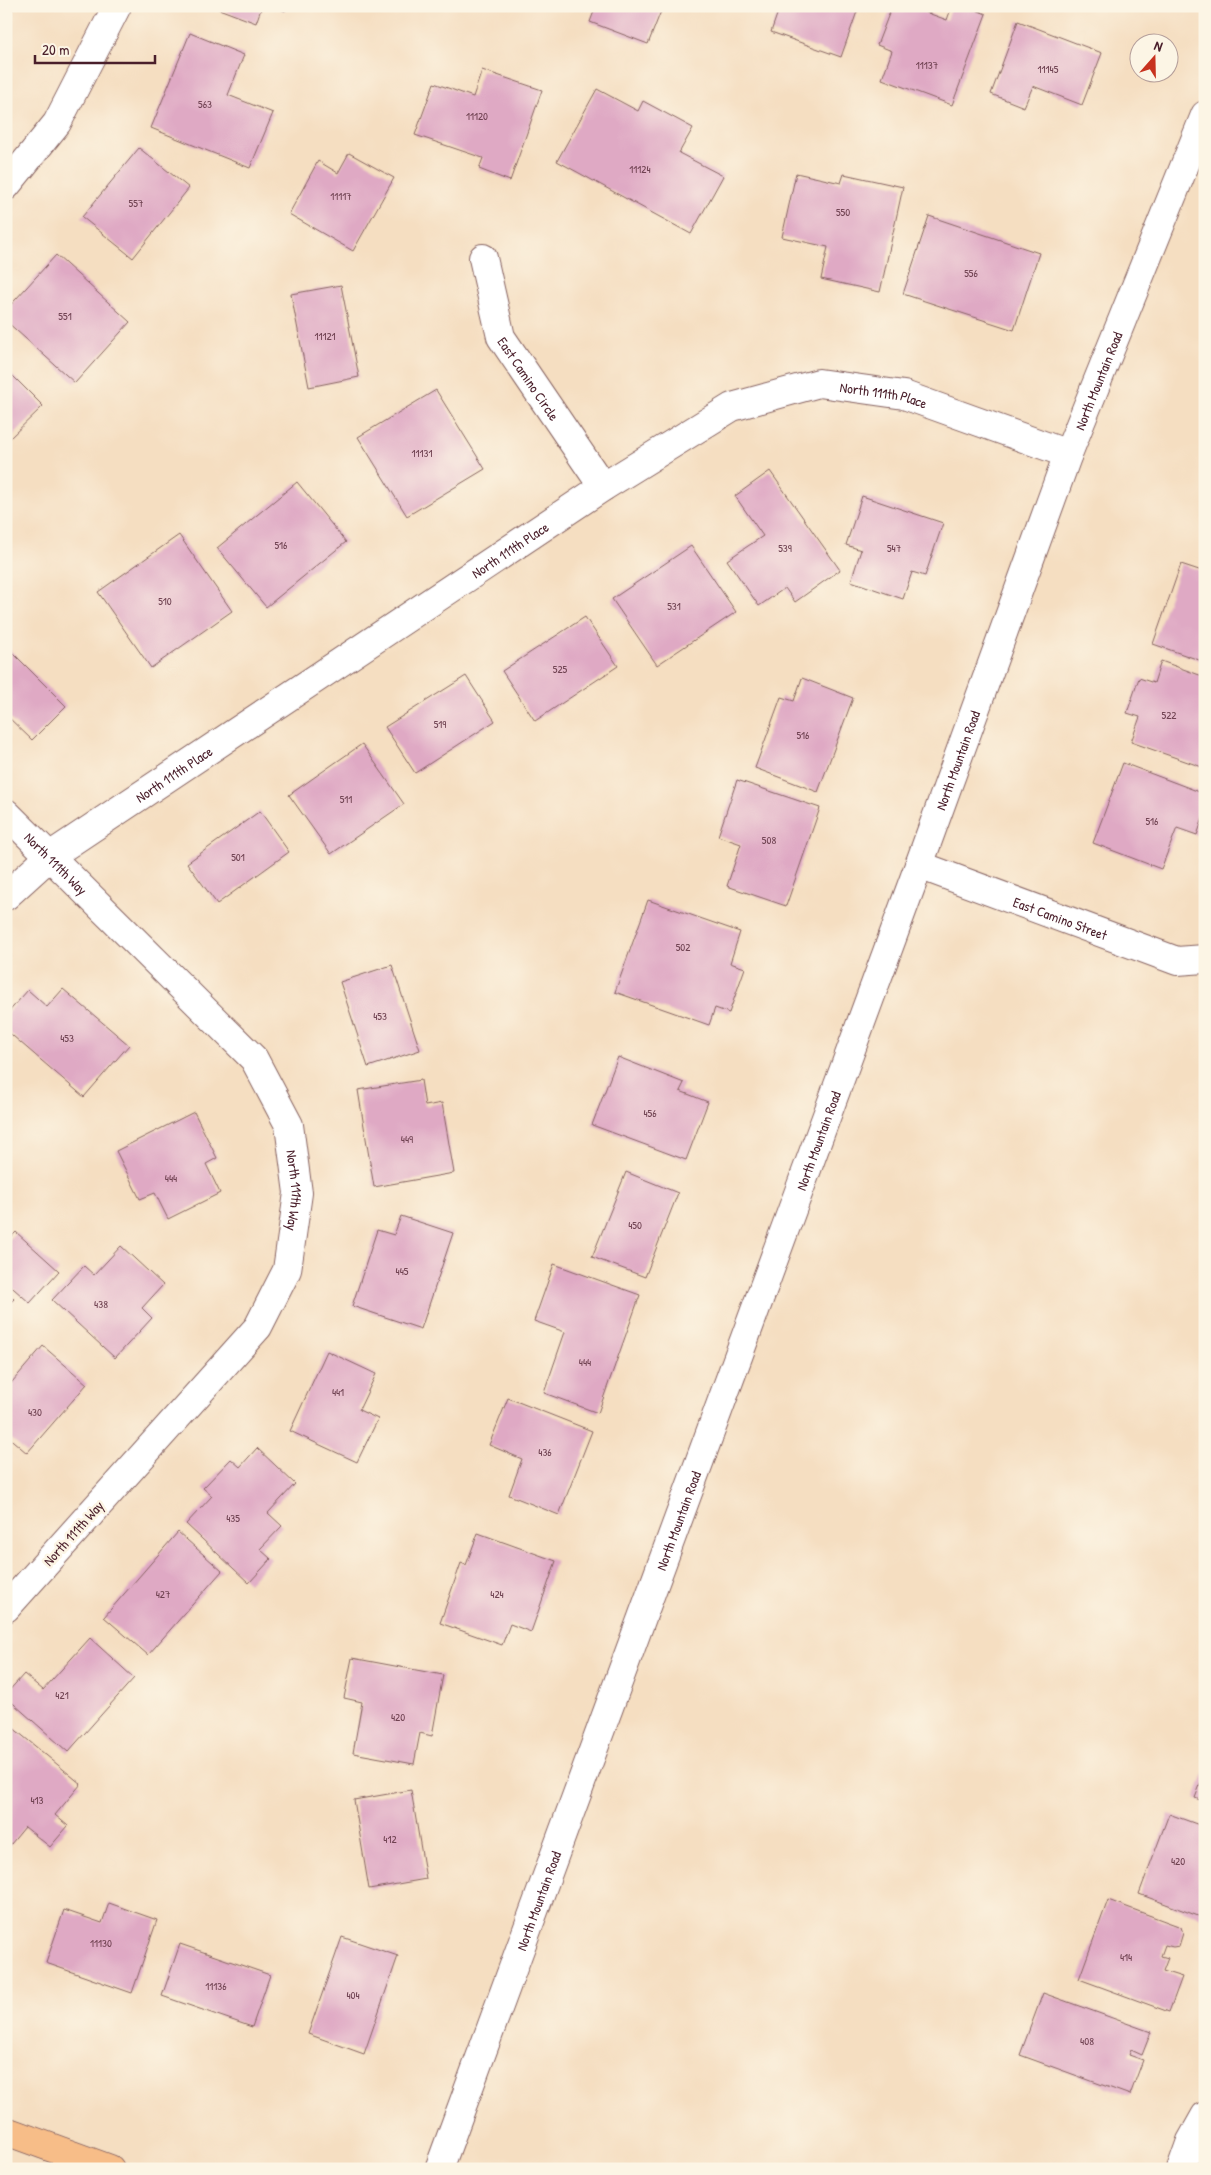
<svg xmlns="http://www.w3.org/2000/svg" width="1211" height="2175" viewBox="0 0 1211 2175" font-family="'Patrick Hand',sans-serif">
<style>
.building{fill:#dfa9c4}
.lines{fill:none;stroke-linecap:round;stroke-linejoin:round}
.minor-casing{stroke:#866260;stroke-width:30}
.major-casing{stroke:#866260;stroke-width:30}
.minor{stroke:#fff;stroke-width:28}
.major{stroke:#f7bd88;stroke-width:28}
.labels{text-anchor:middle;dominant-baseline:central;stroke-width:5;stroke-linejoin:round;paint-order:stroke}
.number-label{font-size:11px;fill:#6f4251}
.street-label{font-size:14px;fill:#4a1f2b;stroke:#fcf5e5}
</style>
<rect width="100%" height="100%" fill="#fcf5e5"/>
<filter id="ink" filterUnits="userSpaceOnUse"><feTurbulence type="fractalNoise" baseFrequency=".02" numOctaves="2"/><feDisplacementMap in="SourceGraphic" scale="10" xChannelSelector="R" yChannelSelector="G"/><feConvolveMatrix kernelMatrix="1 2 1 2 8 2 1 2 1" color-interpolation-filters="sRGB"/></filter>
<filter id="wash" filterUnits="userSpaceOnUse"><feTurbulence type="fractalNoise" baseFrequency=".0096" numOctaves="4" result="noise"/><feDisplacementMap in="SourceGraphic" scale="20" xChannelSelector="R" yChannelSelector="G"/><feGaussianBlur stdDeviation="1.12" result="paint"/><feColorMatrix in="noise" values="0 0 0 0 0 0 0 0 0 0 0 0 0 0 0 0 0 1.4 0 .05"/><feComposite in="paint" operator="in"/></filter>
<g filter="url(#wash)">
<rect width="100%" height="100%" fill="#f5dec1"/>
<g id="blocks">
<path class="building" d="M 6,6 L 14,6 L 6,22 Z
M 211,6 L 262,6 L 256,23 Z
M 274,6 L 287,6 L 285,11 Z
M 596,6 L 663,6 L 648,44 L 590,22 Z
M 780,6 L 859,6 L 841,57 L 771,32 Z
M 892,6 L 927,6 L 925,12 L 947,20 L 952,6 L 967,6 L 986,14 L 952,105 L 882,79 L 892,51 L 877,45 Z
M 1018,21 L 1102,53 L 1082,105 L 1033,86 L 1024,107 L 991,94 Z
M 190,33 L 244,55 L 228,95 L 273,113 L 250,168 L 151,128 Z
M 482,70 L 542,90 L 510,181 L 479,169 L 483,158 L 415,135 L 434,83 L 473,97 Z
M 597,89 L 638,111 L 643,101 L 693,128 L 679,153 L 723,176 L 691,234 L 557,161 Z
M 139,148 L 189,188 L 133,258 L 82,217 Z
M 349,153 L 394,178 L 353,251 L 289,214 L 318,161 L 338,173 Z
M 796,173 L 841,183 L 844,174 L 903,187 L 880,292 L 821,279 L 828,247 L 782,237 Z
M 929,216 L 1039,253 L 1014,330 L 903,294 Z
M 56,255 L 130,322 L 75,383 L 6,321 L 6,310 Z
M 341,285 L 359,377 L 309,387 L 291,294 Z
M 6,369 L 43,406 L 9,439 L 6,436 Z
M 436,390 L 485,469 L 407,516 L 358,437 Z
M 770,471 L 840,570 L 795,602 L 785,588 L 759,606 L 727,560 L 763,536 L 735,496 Z
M 297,482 L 346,542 L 266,607 L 217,548 Z
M 862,496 L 943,523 L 925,576 L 912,572 L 903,599 L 851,581 L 861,550 L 846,545 Z
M 179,535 L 232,611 L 151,668 L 98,592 Z
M 691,546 L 736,612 L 657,665 L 612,599 Z
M 1181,564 L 1205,572 L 1205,662 L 1153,644 Z
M 585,617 L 618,666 L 535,721 L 502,671 Z
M 6,646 L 66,706 L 32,740 L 6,715 Z
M 1161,661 L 1205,677 L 1205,768 L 1131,742 L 1140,717 L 1127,713 L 1139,678 L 1154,683 Z
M 466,676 L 495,721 L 415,773 L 385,727 Z
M 802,678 L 853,698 L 818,792 L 755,768 L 781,697 L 794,701 Z
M 362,744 L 404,804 L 331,854 L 289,795 Z
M 1123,763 L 1205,794 L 1205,813 L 1197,835 L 1177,828 L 1161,869 L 1093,843 Z
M 737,780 L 820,808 L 786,906 L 727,886 L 741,844 L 718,836 Z
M 260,811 L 289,852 L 217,904 L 187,863 Z
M 648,900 L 740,932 L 730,963 L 745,968 L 729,1013 L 715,1008 L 709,1025 L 615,992 Z
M 392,965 L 420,1050 L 368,1067 L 340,982 Z
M 63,989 L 129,1045 L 84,1097 L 6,1030 L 6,1015 L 28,990 L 47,1007 Z
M 618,1057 L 684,1083 L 680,1091 L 708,1102 L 686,1160 L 592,1125 Z
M 421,1080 L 425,1106 L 442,1103 L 454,1173 L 374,1187 L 358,1090 Z
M 194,1112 L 217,1158 L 206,1164 L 220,1193 L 168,1219 L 155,1193 L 140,1199 L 116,1151 Z
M 626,1172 L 678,1193 L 645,1277 L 592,1257 Z
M 401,1216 L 453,1233 L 421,1329 L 352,1306 L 377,1230 L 394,1235 Z
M 16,1232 L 59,1271 L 30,1303 L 6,1282 L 6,1242 Z
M 121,1246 L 163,1285 L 142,1308 L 152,1318 L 115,1358 L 52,1300 L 84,1266 L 94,1275 Z
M 554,1264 L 640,1295 L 598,1413 L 544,1393 L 565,1332 L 534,1321 Z
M 6,1291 L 14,1299 L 6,1307 Z
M 43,1346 L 87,1384 L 27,1453 L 6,1435 L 6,1389 Z
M 327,1351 L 376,1374 L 359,1410 L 378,1419 L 357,1462 L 290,1431 Z
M 508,1398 L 592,1431 L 559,1515 L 509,1495 L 522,1459 L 489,1445 Z
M 257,1448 L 295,1484 L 268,1513 L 282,1526 L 260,1549 L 271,1559 L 249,1583 L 186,1524 L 212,1496 L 203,1488 L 231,1459 L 240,1467 Z
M 178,1532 L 222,1571 L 148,1655 L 104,1617 Z
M 478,1533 L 556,1561 L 531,1632 L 510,1624 L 502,1645 L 440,1623 L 461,1563 L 466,1565 Z
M 90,1638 L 134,1678 L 68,1752 L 6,1697 L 6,1694 L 24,1674 L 43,1690 Z
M 352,1658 L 443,1675 L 432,1736 L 420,1733 L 414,1764 L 353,1753 L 362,1702 L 344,1698 Z
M 6,1722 L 81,1784 L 55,1815 L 68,1826 L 50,1847 L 25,1827 L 6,1850 Z
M 1205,1772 L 1205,1802 L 1195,1798 Z
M 411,1790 L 426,1879 L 369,1889 L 354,1800 Z
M 1169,1814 L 1205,1827 L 1205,1914 L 1202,1913 L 1201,1917 L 1139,1894 Z
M 1108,1900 L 1181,1927 L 1183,1933 L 1179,1946 L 1173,1947 L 1165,1945 L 1161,1956 L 1168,1958 L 1163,1971 L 1182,1977 L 1169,2012 L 1079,1979 Z
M 109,1903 L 157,1920 L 132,1993 L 46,1963 L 64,1910 L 102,1923 Z
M 342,1937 L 398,1956 L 364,2054 L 308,2034 Z
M 180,1944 L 270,1975 L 252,2027 L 162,1996 Z
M 1043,1993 L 1151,2032 L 1142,2055 L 1131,2050 L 1129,2055 L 1143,2060 L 1130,2095 L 1020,2055 Z"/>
</g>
</g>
<g filter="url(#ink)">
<use href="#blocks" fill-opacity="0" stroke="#866260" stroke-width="1"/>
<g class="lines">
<defs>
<g id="minor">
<path d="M 6,186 L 57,123 L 117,6"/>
<path id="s1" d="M 483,258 L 501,337 L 603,487"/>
<path id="s2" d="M 6,813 L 254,1059 L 289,1125 L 298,1193 L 287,1270 L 258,1327 L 6,1608"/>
<path id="s3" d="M 919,865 L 1177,961 L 1205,959"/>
<path id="s4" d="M 6,896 L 50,856 L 603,487 L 732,407 L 819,383 L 904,395 L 1068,454"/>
<path id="s5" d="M 439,2169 L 919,865 L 1068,454 L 1205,115"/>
<path d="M 1181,2169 L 1191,2141 L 1205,2116"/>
</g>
<path id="major" d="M 6,2131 L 110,2169"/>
</defs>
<use href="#minor" class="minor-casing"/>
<use href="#major" class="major-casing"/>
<use href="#minor" class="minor"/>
<use href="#major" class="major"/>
</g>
</g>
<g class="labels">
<g class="number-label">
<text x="927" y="65">11137</text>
<text x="1048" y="69">11145</text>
<text x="205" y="104">563</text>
<text x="477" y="116">11120</text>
<text x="640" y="169">11124</text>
<text x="341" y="196">11117</text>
<text x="136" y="203">557</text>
<text x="843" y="212">550</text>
<text x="971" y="273">556</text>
<text x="65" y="316">551</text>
<text x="325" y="336">11121</text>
<text x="422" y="453">11131</text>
<text x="281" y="545">516</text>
<text x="785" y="548">539</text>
<text x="894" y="548">547</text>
<text x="165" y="601">510</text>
<text x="674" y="606">531</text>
<text x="560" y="669">525</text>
<text x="1169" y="715">522</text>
<text x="440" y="724">519</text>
<text x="803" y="735">516</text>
<text x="346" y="799">511</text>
<text x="1152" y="821">516</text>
<text x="769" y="840">508</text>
<text x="238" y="857">501</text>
<text x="683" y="947">502</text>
<text x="380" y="1016">453</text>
<text x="67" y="1038">453</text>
<text x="650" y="1113">456</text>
<text x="407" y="1139">449</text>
<text x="171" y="1178">444</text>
<text x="635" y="1225">450</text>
<text x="402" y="1271">445</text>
<text x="101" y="1304">438</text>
<text x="585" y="1362">444</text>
<text x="338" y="1392">441</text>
<text x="35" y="1412">430</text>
<text x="545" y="1452">436</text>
<text x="233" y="1518">435</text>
<text x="163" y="1594">427</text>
<text x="497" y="1594">424</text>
<text x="62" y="1695">421</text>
<text x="398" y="1717">420</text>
<text x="37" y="1800">413</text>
<text x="390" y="1839">412</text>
<text x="1178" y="1861">420</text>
<text x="101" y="1943">11130</text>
<text x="1126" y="1957">414</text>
<text x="216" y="1986">11136</text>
<text x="353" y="1995">404</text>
<text x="1087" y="2041">408</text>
</g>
<g class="street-label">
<text stroke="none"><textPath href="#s1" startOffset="131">East Camino Circle</textPath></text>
<text stroke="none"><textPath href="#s5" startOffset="1906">North Mountain Road</textPath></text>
<text stroke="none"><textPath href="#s4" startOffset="1032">North 111th Place</textPath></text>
<text stroke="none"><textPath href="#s4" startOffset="612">North 111th Place</textPath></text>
<text stroke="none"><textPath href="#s5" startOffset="1501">North Mountain Road</textPath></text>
<text stroke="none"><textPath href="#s4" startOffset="208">North 111th Place</textPath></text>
<text stroke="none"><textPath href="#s2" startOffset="71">North 111th Way</textPath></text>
<text stroke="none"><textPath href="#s3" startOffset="151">East Camino Street</textPath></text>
<text stroke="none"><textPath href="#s5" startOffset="1096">North Mountain Road</textPath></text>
<text stroke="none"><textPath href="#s2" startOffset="490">North 111th Way</textPath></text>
<text stroke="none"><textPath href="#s5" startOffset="691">North Mountain Road</textPath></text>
<text transform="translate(73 1533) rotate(-48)">North 111th Way</text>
<text stroke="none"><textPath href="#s5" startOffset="286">North Mountain Road</textPath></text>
</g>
</g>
<rect width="1211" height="2175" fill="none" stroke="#fcf5e5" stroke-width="25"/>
<g transform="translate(1154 58) rotate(20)"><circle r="24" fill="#fcf5e5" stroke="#b59f9b"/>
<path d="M0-4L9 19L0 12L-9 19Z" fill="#c8321e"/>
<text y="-8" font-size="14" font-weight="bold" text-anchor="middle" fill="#4a1f2b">N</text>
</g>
<path d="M35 55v8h120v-8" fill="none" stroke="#4a1f2b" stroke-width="2.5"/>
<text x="42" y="55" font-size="15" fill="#4a1f2b" stroke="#fcf5e5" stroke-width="4" paint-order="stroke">20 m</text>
</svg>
